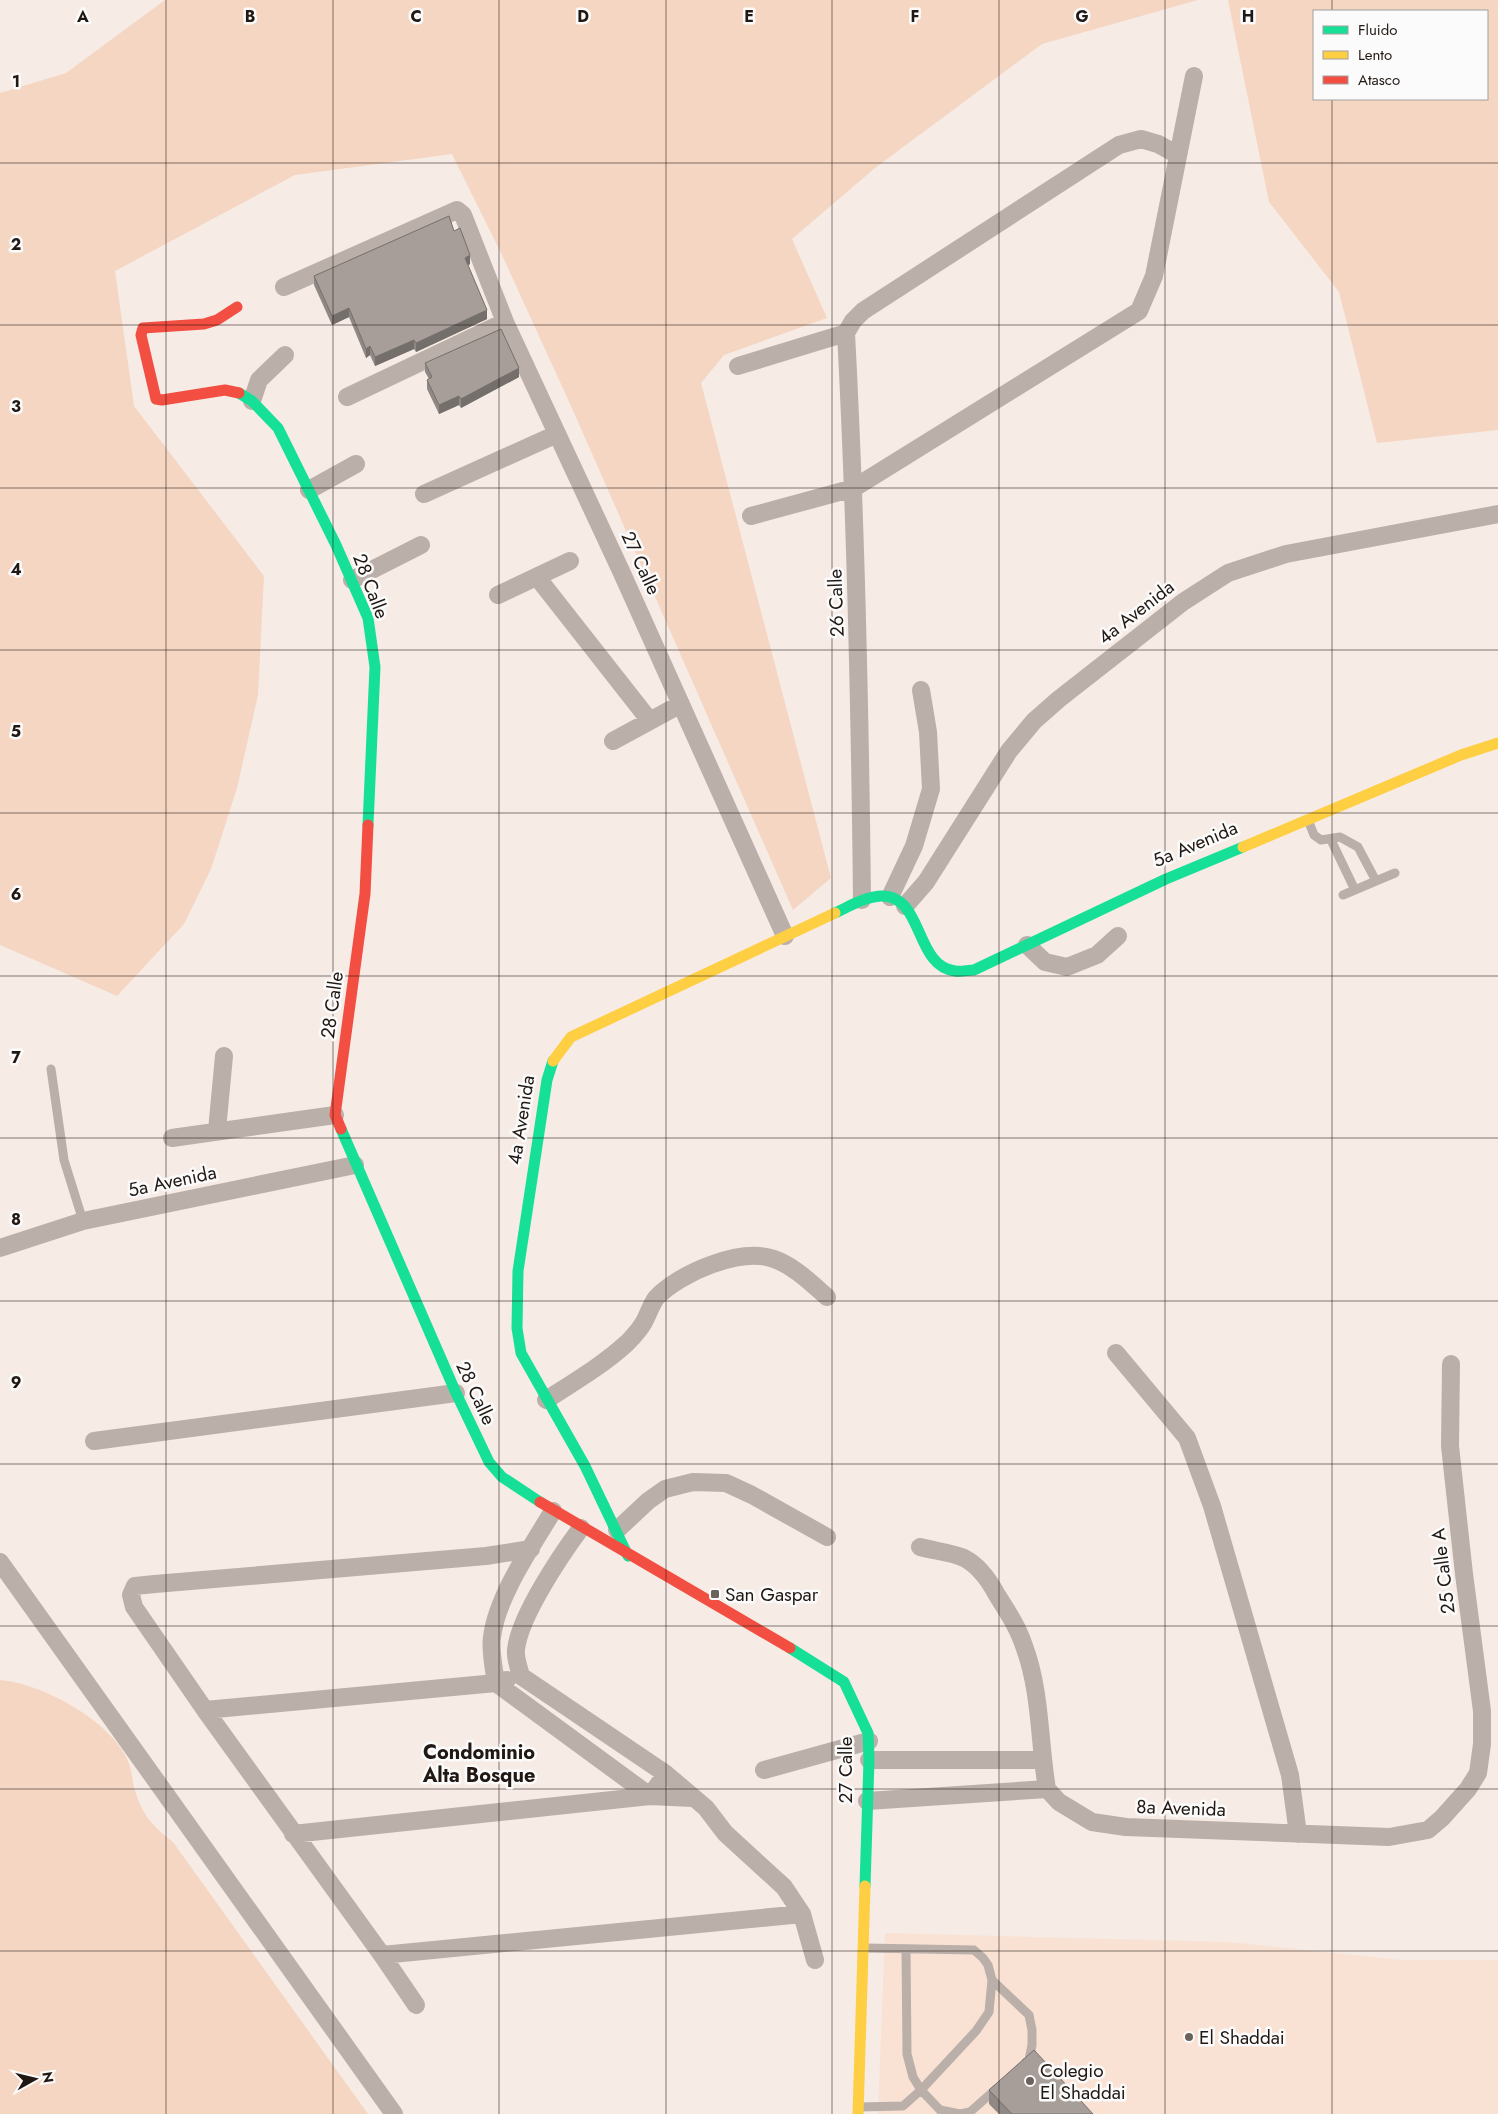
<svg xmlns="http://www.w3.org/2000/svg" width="1498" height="2114" viewBox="0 0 1498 2114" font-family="Jost,sans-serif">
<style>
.built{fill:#f9e2d4}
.green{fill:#f5d6c2;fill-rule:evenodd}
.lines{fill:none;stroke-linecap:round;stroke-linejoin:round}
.lane{stroke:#baafa9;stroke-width:9}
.street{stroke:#baafa9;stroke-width:18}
.fast{stroke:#16e098;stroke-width:11}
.slow{stroke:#ffcf43;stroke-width:11}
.jam{stroke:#f24e42;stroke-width:11}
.wall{fill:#908884}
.shaded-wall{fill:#756f6b}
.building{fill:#a79e99;stroke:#756f6b}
.grid{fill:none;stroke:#211813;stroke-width:1;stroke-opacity:0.55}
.poi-dot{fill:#6c625c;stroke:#fbfbfb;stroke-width:2}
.labels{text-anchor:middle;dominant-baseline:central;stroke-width:5;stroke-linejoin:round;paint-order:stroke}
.street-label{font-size:19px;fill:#211813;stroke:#fbfbfb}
.poi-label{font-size:19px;fill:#211813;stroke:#fbfbfb;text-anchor:start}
.neighbourhood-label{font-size:20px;font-weight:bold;fill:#211813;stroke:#fbfbfb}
.grid-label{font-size:16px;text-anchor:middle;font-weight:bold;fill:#211813;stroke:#fbfbfb;stroke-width:5;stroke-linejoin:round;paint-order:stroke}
</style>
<rect width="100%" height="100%" fill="#f6ebe5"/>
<path class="built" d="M 885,1933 L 1228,1942 L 1401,1960 L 1498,1960 L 1498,2114 L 878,2114 Z"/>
<path class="green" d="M 165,0 L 1198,0 L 1042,44 L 875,168 L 792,239 L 827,318 L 724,355 L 701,383 L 831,878 L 793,910 L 571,406 L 502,255 L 452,154 L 295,175 L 115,271 L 134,406 L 264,576 L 258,695 L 237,788 L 211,869 L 184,924 L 117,996 L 0,945 L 0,93 L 66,73 Z
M 1228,0 L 1498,0 L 1498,430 L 1377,443 L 1339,292 L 1269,202 ZM 1487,11 L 1487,99 L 1314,99 L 1314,11 Z
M 0,1680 C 41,1683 112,1721 128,1761 C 131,1768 132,1776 133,1783 C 140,1812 150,1824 173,1842 L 368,2114 L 0,2114 Z"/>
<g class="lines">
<path class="lane" d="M 1308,820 L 1314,835 L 1321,840 L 1340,837 L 1358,847 L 1376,881 L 1395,873
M 1331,840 L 1355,890
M 1343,895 L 1376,881
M 51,1069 L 64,1160 L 83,1221
M 906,1949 L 907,2054 L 913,2077 L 921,2090 L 940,2110 L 960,2114 L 970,2112 L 996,2089
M 992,1980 L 1029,2015 L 1032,2030 L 1032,2045 L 1029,2060 L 1026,2062
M 859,2107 L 903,2106 L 921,2090 L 976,2031 L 989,2012 L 992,1980 L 988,1965 L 983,1958 L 974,1950 L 865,1948"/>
<path class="street" d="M 284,287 L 457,210 L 463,215 L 505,322 L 621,571 L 785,936
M 738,366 L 846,333
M 347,397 L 505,322
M 252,401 L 259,380 L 285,355
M 309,490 L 356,464
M 424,494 L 557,434
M 751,516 L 854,488 L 1139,311 L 1154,276 L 1194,76
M 537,577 L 650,721
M 352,580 L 421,545
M 498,595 L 570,561
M 613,741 L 681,704
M 890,897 L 914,846 L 931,789 L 928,732 L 921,690
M 862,900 C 860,711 856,522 846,333 L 853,321 L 863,311 L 1119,145 L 1141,139 L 1158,144 L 1178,155
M 905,906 L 926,882 L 1009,751 L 1034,721 L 1059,699 L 1183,602 L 1228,573 L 1286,554 L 1498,514
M 1027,945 L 1045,962 L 1067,967 L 1097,955 L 1118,936
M 217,1130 L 224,1056
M 172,1138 L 335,1115
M 0,1248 L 83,1221 L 355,1165
M 1116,1353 L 1187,1438 L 1212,1506 L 1290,1775 L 1298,1834
M 546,1400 C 574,1382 603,1365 627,1343 C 633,1337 640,1329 644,1322 C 648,1315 651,1305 656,1298 C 679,1273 741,1247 774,1259 C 794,1266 811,1283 827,1297
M 94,1441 L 456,1393
M 553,1511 C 532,1546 497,1596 492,1637 C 490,1651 494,1669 496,1683 L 650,1796 L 693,1798
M 581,1528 C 561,1555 519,1617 516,1650 C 515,1658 519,1668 521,1676 L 666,1774 L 706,1808 L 725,1833 L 784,1887 L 802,1914 L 815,1960
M 617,1530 L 648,1501 L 665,1489 L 693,1482 L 726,1483 L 752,1495 L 827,1537
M 920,1547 C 934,1551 951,1552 964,1558 C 978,1565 990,1582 997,1595 C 1007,1611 1018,1627 1024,1646 C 1041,1691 1039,1742 1047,1789
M 0,1562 L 394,2114
M 205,1710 L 496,1683 L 507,1680
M 869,1760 L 1042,1760
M 764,1770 L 869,1741
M 867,1801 L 1047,1789 L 1059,1802 L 1092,1822 L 1126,1827 L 1389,1837 L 1428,1830 L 1442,1818 L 1468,1789 L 1478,1773 L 1482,1744 L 1482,1711 L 1464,1574 L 1450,1446 L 1451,1364
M 293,1834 L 650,1796 L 666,1774
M 382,1955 L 802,1914
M 416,2005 L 382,1955 L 205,1710 L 134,1607 L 131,1595 L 135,1586 L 155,1584 L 486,1556 L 531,1549"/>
<path class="fast" d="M 239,393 L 252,401 L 278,428 L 336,545 L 368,618 L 375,667 L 368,825
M 835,913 C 850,906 865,897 881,896 C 924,895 914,966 955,971 C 961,972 968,970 974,970 L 1166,879 L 1243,847
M 553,1061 L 547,1080 L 518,1271 L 517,1328 L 521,1353 L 585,1466 L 628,1556
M 341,1129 L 456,1393 L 489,1462 L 502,1477 L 540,1502
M 790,1648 L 844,1682 L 868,1733 L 869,1760 L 865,1886"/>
<path class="slow" d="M 1243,847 L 1461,755 L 1498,743
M 553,1061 L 571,1037 L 835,913
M 858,2114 L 865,1886"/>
<path class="jam" d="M 237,307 L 217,320 L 204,324 L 143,328 L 141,335 L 156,399 L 162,400 L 225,390 L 239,393
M 341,1129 L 335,1115 L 365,894 L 368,825
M 540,1502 L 790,1648"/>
</g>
<path class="wall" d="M 454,231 L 470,264 L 468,265 L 487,319 L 416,352 L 414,349 L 375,366 L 370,355 L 366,358 L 349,317 L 332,325 L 314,285 L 314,276 Z
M 425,363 L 519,377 L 461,408 L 459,405 L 439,414 L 427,389 L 427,380 L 429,379 L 425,372 Z
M 989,2090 L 1093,2114 L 999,2114 L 989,2104 Z"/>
<path class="shaded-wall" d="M 470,255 L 470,264 L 465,267 L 465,258 Z
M 349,308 L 349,317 L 332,325 L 332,316 Z
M 487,310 L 487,319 L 416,352 L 416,343 Z
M 414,340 L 414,349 L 375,366 L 375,357 Z
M 370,346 L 370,355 L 366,358 L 366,349 Z
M 519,368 L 519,377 L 461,408 L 461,399 Z
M 459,396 L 459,405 L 439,414 L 439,405 Z"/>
<path class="building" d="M 449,216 L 454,231 L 460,228 L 470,255 L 465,258 L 487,310 L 416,343 L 414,340 L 375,357 L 370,346 L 366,349 L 349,308 L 332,316 L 314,276 Z
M 501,329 L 519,368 L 461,399 L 459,396 L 439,405 L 427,380 L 432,377 L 425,363 Z
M 1034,2050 L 1093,2114 L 1012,2114 L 989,2090 Z"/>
<path class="grid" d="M 166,0 L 166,2114M 333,0 L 333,2114M 499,0 L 499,2114M 666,0 L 666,2114M 832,0 L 832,2114M 999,0 L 999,2114M 1165,0 L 1165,2114M 1332,0 L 1332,11M 1332,99 L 1332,2114M 0,163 L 1498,163M 0,325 L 1498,325M 0,488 L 1498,488M 0,650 L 1498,650M 0,813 L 1498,813M 0,976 L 1498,976M 0,1138 L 1498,1138M 0,1301 L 1498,1301M 0,1464 L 1498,1464M 0,1626 L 1498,1626M 0,1789 L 1498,1789M 0,1951 L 1498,1951"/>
<g class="poi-dot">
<rect x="710" y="1589" width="10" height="10" rx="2.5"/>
<circle cx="1189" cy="2037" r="5"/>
<circle cx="1030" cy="2081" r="5"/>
</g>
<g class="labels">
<g class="street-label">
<text transform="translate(641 563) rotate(65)">27 Calle</text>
<text transform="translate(371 586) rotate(69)">28 Calle</text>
<text transform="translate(836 603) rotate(-92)">26 Calle</text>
<text transform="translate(1136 612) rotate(-38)">4a Avenida</text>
<text transform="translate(1195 844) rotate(-23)">5a Avenida</text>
<text transform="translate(332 1005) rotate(-82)">28 Calle</text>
<text transform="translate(521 1120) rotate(-81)">4a Avenida</text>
<text transform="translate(172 1181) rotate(-12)">5a Avenida</text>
<text transform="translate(476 1393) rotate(65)">28 Calle</text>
<text transform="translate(1443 1571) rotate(-97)">25 Calle A</text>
<text transform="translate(845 1770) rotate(-90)">27 Calle</text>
<text transform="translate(1181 1808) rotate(2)">8a Avenida</text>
</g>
<g class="poi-label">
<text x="725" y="1594">San Gaspar</text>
<text x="1199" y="2037">El Shaddai</text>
<text x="1040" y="2070">Colegio<tspan x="1040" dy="22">El Shaddai</tspan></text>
</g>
<g class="neighbourhood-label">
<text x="479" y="1752">Condominio<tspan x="479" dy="23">Alta Bosque</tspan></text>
</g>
</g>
<g class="grid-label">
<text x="83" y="22">A</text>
<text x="250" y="22">B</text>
<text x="416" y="22">C</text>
<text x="583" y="22">D</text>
<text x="749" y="22">E</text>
<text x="915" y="22">F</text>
<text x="1082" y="22">G</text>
<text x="1248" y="22">H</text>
<text x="16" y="87">1</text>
<text x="16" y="250">2</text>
<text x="16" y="412">3</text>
<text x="16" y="575">4</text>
<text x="16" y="737">5</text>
<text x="16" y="900">6</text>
<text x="16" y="1063">7</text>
<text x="16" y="1225">8</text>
<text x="16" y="1388">9</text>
</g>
<rect x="1313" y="10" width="175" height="90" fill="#fbfbfb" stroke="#a4a09e"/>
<rect x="1323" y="26" width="25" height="8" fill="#16e098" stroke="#a4a09e"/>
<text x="1358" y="35" font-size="15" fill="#211813">Fluido</text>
<rect x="1323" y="51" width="25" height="8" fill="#ffcf43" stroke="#a4a09e"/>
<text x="1358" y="60" font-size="15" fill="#211813">Lento</text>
<rect x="1323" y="76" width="25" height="8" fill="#f24e42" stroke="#a4a09e"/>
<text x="1358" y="85" font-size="15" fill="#211813">Atasco</text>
<g transform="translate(35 2079) rotate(82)" stroke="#fbfbfb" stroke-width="4" paint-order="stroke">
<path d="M0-4L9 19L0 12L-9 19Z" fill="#211813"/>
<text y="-8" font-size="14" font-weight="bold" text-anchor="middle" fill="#211813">N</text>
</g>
</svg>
